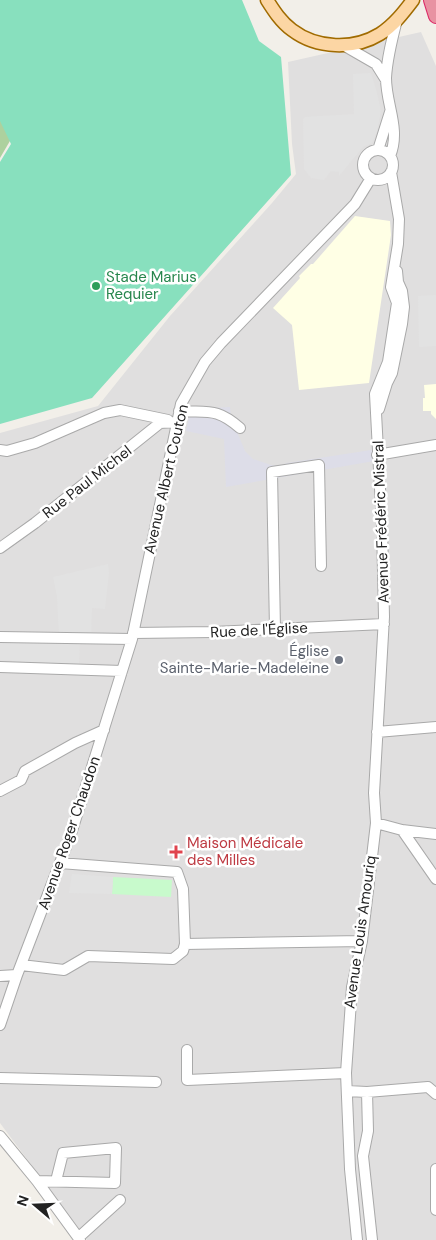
<svg xmlns="http://www.w3.org/2000/svg" width="436" height="1240" viewBox="0 0 436 1240" font-family="'DM Sans',sans-serif">
<style>
.residential{fill:#e0dfdf}
.education{fill:#ffffe5}
.forest{fill:#add19e}
.park{fill:#c8facc}
.pitch{fill:#88e0be}
.parking{fill:#e2e2e2}
.plaza{fill:#dddde8}
.lines{fill:none;stroke-linecap:round;stroke-linejoin:round}
.minor-casing{stroke:#a9a9a9;stroke-width:12}
.major-casing{stroke:#a06b00;stroke-width:15}
.highway-casing{stroke:#dc2a67;stroke-width:16}
.minor{stroke:#fff;stroke-width:10}
.major{stroke:#fcd6a4;stroke-width:12}
.highway{stroke:#e892a2;stroke-width:14}
.leisure-dot{fill:#2e9e5b;stroke:#fff;stroke-width:2}
.worship-dot{fill:#6b7280;stroke:#fff;stroke-width:2}
.health-dot{fill:#e0444e;stroke:#fff;stroke-width:2}
.labels{text-anchor:middle;dominant-baseline:central;stroke-width:5;stroke-linejoin:round;paint-order:stroke}
.leisure-label{font-size:15px;fill:#27864d;stroke:#fff;text-anchor:start}
.street-label{font-size:15px;fill:#222;stroke:#fff}
.worship-label{font-size:15px;fill:#5b616d;stroke:#fff;text-anchor:end}
.health-label{font-size:15px;fill:#be3a42;stroke:#fff;text-anchor:start}
</style>
<rect width="100%" height="100%" fill="#f2efe9"/>
<path class="residential" d="M 421,32 L 436,66 L 436,1240 L 87,1240 L 0,1123 L 0,433 L 98,406 L 170,316 L 272,203 L 296,174 L 292,144 L 288,62 Z"/>
<path class="education" d="M 355,216 L 390,221 L 391,235 L 369,383 L 299,390 L 292,325 L 273,308 L 300,278 L 299,276 L 311,264 L 313,264 Z
M 436,384 L 436,419 L 431,414 L 431,411 L 423,411 L 423,398 L 425,398 L 424,385 Z"/>
<path class="forest" d="M 0,96 L 35,98 L 0,158 Z"/>
<path class="park" d="M 113,877 L 172,880 L 171,897 L 112,894 Z"/>
<path class="pitch" d="M 0,0 L 242,0 L 259,41 L 281,57 L 291,175 L 92,398 L 0,424 L 0,162 L 11,144 L 0,121 Z"/>
<path class="parking" d="M 371,73 L 377,93 L 381,111 L 377,131 L 372,143 L 363,147 L 339,176 L 339,172 L 331,171 L 324,180 L 311,178 L 304,169 L 303,119 L 305,117 L 354,114 L 353,74 Z
M 436,295 L 436,346 L 419,347 L 418,296 Z
M 108,564 L 109,573 L 105,609 L 92,608 L 91,637 L 59,636 L 57,597 L 53,577 Z
M 0,640 L 80,641 L 79,665 L 0,660 Z
M 72,874 L 113,877 L 112,894 L 69,893 Z"/>
<path class="plaza" d="M 230,407 L 232,427 L 237,432 L 245,451 L 253,459 L 271,465 L 280,466 L 287,463 L 371,450 L 374,452 L 374,461 L 226,487 L 224,439 L 186,431 L 191,409 Z"/>
<g class="lines">
<defs>
<path id="minor" d="M 343,45 L 376,64 L 386,80
M 378,150 L 390,112
M363 165a15 15 0 1 1 30 0a15 15 0 1 1-30 0Z
M 390,156 C 401,129 386,105 386,78 C 387,58 392,39 397,20
M 379,409 L 387,383 L 392,373 L 402,324 L 404,307 L 402,291 L 398,282 L 397,271
M 179,411 C 208,413 216,407 240,428
M 0,450 L 7,451 L 35,443 L 104,413 L 120,410 L 168,420
M 377,455 L 436,445
M 0,548 L 35,523 L 160,423 L 176,422
M 275,629 L 272,472 L 319,465 L 321,566
M 133,633 L 213,632 L 384,624
M 0,637 L 132,639
M 0,667 L 122,671
M 377,732 L 436,727
M 0,791 L 21,780 L 25,771 L 75,743 L 104,730
M 376,823 L 402,830 L 436,834
M 402,830 L 436,879
M 185,944 L 362,941
M 21,965 L 64,970 L 88,956 L 173,959 L 183,951 L 185,944 L 183,889 L 177,872 L 60,863
M 0,976 L 17,975
M 0,1025 L 17,975 L 71,834 L 132,639 L 181,404 L 205,362 L 221,343 L 355,204 L 371,178
M 187,1050 L 187,1080 L 346,1073
M 0,1078 L 156,1082
M 347,1091 L 367,1092 L 428,1087 L 436,1094
M 367,1092 L 368,1131 L 363,1156 L 372,1240
M 0,1136 L 37,1181 L 80,1240
M 37,1181 L 115,1183 L 116,1148 L 63,1153 L 56,1181
M 436,1210 L 436,1169
M 78,1238 L 120,1200
M 357,1240 L 350,1169 L 346,1073 L 352,987 L 362,941 L 376,823 L 374,793 L 384,617 L 382,526 L 375,394 L 388,362 L 397,303 L 391,287 L 398,244 L 399,219 L 391,172"/>
<path id="major" d="M 267,0 C 274,11 281,22 292,30 C 317,49 354,50 380,34 C 394,25 404,12 413,0"/>
<path id="highway" d="M 431,0 L 436,16"/>
</defs>
<use href="#minor" class="minor-casing"/>
<use href="#major" class="major-casing"/>
<use href="#highway" class="highway-casing"/>
<use href="#minor" class="minor"/>
<use href="#major" class="major"/>
<use href="#highway" class="highway"/>
</g>
<circle class="leisure-dot" cx="96" cy="286" r="5"/>
<circle class="worship-dot" cx="339" cy="660" r="5"/>
<path class="health-dot" d="M173.5 844.5h5v5h5v5h-5v5h-5v-5h-5v-5h5z"/>
<g class="labels">
<g class="leisure-label">
<text x="106" y="277">Stade Marius<tspan x="106" dy="17">Requier</tspan></text>
</g>
<g class="street-label">
<text transform="translate(166 479) rotate(-77)">Avenue Albert Couton</text>
<text transform="translate(87 482) rotate(-38)">Rue Paul Michel</text>
<text transform="translate(381 522) rotate(-92)">Avenue Frédéric Mistral</text>
<text transform="translate(259 630) rotate(-3)">Rue de l'Église</text>
<text transform="translate(69 833) rotate(-71)">Avenue Roger Chaudon</text>
<text transform="translate(360 932) rotate(-82)">Avenue Louis Amouriq</text>
</g>
<g class="worship-label">
<text x="329" y="651">Église<tspan x="329" dy="17">Sainte-Marie-Madeleine</tspan></text>
</g>
<g class="health-label">
<text x="187" y="843">Maison Médicale<tspan x="187" dy="17">des Milles</tspan></text>
</g>
</g>
<g transform="translate(35 1205) rotate(289)" stroke="#ffffff" stroke-width="4" paint-order="stroke">
<path d="M0-4L9 19L0 12L-9 19Z" fill="#222222"/>
<text y="-8" font-size="14" font-weight="bold" text-anchor="middle" fill="#222222">N</text>
</g>
</svg>
